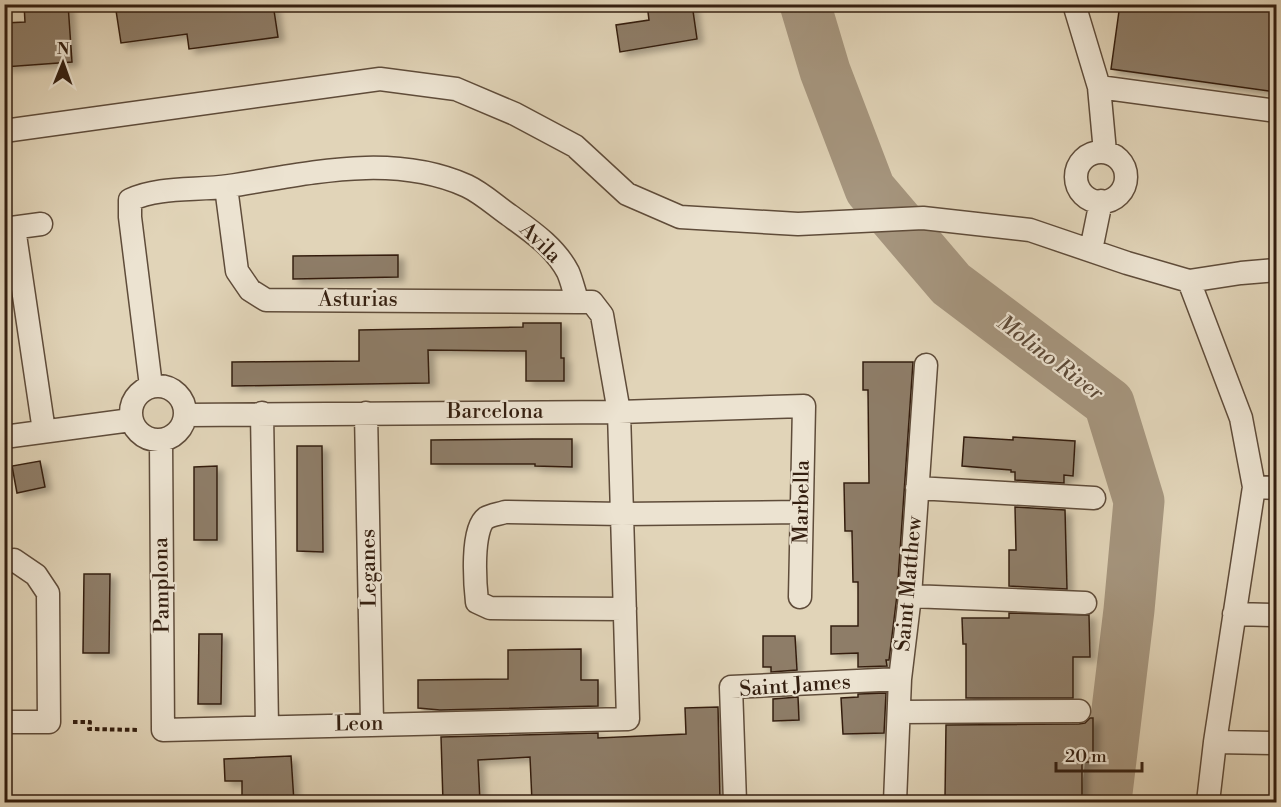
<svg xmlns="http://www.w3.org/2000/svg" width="1281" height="807" viewBox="0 0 1281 807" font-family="'Libre Bodoni',serif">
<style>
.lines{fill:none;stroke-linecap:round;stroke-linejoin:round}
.river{stroke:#a6967f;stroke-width:51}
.building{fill:#8e7d67;stroke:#341f10;stroke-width:1.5;filter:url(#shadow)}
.street-casing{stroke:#5f4c3a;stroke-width:25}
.path{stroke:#341f10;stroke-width:4;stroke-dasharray:4.5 3;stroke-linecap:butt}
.street{stroke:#ece3d1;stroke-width:22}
.labels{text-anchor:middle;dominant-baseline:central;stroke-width:4.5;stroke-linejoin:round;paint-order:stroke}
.street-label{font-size:21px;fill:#341f10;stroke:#ece3d1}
.water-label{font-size:22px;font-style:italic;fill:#5c4937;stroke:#ece3d1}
</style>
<defs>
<filter id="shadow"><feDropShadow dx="6" dy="4" stdDeviation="3" flood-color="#0004"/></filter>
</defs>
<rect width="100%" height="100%" fill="#e1d4b8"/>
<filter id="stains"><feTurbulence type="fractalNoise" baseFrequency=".00333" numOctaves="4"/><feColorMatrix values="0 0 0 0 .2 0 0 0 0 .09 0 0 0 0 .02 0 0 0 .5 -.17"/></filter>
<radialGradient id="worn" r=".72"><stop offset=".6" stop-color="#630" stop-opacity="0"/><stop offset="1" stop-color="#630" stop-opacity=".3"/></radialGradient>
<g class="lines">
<path class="river" d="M 805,4 L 825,71 L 870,189 L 951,284 L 1109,403 L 1139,501 L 1129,610 L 1107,793 L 1107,802"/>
</g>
<path class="building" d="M 24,4 L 68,4 L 72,62 L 4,67 L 4,23 L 25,22 Z
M 115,4 L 273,4 L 278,37 L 189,49 L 187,34 L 121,43 Z
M 647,4 L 692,4 L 697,39 L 620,52 L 616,25 L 649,20 Z
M 1120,4 L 1276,4 L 1276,92 L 1111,69 Z
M 398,255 L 398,277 L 293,279 L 293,256 Z
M 523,323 L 561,323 L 561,358 L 564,358 L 564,381 L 526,381 L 526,351 L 428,350 L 429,383 L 232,386 L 232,362 L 359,361 L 359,330 L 523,327 Z
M 863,362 L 913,362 L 897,595 L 889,660 L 886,660 L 887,666 L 858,667 L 858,653 L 831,654 L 831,626 L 858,626 L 858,582 L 853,582 L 852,531 L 845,531 L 844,483 L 869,483 L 868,390 L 863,390 Z
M 964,437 L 1013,440 L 1013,437 L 1075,441 L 1073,476 L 1064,475 L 1064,483 L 1015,480 L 1015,472 L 1011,472 L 1011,470 L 962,466 Z
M 534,439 L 572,439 L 572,467 L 535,466 L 535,464 L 431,464 L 431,440 Z
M 297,446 L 322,446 L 323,552 L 297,551 Z
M 40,461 L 45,487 L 17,493 L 12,466 Z
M 217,466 L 217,540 L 194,540 L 194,467 Z
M 1015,507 L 1065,510 L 1067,589 L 1009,586 L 1009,550 L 1016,550 Z
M 84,574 L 110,574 L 109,653 L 83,653 Z
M 1009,613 L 1089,615 L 1090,657 L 1073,657 L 1073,698 L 966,698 L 966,644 L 963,644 L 962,618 L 1009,618 Z
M 199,634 L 222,634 L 221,704 L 198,704 Z
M 763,636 L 795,636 L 797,670 L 771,672 L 771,667 L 763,667 Z
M 581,649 L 581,680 L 598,680 L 598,706 L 440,710 L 418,708 L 418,680 L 508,679 L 508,650 Z
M 886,693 L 884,733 L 843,734 L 841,698 L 858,697 L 858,694 Z
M 798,697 L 799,720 L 773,721 L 773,699 Z
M 718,707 L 720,802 L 532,802 L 530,757 L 478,760 L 480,802 L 443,802 L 441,737 L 598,733 L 598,738 L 686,734 L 685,708 Z
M 1090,718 L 1093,718 L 1093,762 L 1082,762 L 1082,802 L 995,802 L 995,798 L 945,798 L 946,725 L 1079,724 L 1085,723 Z
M 291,756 L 294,802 L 242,802 L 242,781 L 225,781 L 224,759 Z"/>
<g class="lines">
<defs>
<path id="street" d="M 1074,4 L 1099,87 L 1105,152
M 1099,87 L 1276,111
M 4,131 L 380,79 L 456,89 L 515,114 L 575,146 L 627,194 L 680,217 L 798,224 L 923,218 L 1030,230 L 1127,263 L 1189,281 L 1241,273 L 1276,270
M1076 177a25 25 0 1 1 50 0a25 25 0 1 1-50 0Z
M 226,187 L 237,271 L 250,290 L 266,300 L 578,302
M 14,228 L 44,431
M 4,229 L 41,224
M 1091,250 L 1101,201
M 1189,281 L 1241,418 L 1254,487 L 1215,742 L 1208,802
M131 413a27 27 0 1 1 54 0a27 27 0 1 1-54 0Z
M 151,386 L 130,217 L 130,200 C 160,186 196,191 229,186 C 307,174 391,152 467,186 C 482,193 496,206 509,215 C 531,231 555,247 568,272 C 572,281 574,292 578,302 L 592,302 L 602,315 L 619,412 L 628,719 L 163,730 L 161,440
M 262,413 L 267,726
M 366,413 L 372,723
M 186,415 L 619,412 L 804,406 L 800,597
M 4,437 L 131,420
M 1254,487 L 1276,488
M 917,488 L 1094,498
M 4,562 L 14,560 L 36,575 L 48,593 L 49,722 L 4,722
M 910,596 L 1085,603
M 625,609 L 490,608 L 477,602 C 475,584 471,529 486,518 C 491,515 499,514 505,512 L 622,514 L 801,512
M 1234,614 L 1276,615
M 900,712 L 1079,711
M 1215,742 L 1276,743
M 735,802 L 731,687 L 900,679
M 895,802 L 900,679 L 910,596 L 926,365"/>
</defs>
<use href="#street" class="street-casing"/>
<path class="path" d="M 73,722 L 90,722 L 89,729 L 139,730"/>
<use href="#street" class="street"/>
</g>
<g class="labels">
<g class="street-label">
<text transform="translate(540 243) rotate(44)">Avila</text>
<text x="358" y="300">Asturias</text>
<text x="495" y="412">Barcelona</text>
<text transform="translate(802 502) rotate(-89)">Marbella</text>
<text transform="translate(369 568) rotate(-91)">Leganes</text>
<text transform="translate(909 584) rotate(-85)">Saint Matthew</text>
<text transform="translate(162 585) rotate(-91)">Pamplona</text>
<text transform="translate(795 686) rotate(-4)">Saint James</text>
<text transform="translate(359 724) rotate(-1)">Leon</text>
</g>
<g class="water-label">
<text transform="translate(1050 358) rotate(37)">Molino River</text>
</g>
</g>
<rect width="1281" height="807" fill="none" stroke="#e1d4b8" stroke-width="24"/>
<rect x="6" y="6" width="1269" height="795" fill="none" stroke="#341f10" stroke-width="3"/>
<rect x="12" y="12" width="1257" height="783" fill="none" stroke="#341f10" stroke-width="1.5"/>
<g transform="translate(63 63) rotate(1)" stroke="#ece3d1" stroke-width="4.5" paint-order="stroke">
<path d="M0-4.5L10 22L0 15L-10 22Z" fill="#341f10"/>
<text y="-9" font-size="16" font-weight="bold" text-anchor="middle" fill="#341f10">N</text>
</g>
<path d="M1056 762v9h86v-9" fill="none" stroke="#341f10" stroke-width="3"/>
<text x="1065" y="762" font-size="18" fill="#341f10" stroke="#ece3d1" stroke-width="4.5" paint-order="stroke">20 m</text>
<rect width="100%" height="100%" filter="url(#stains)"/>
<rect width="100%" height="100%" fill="url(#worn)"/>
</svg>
